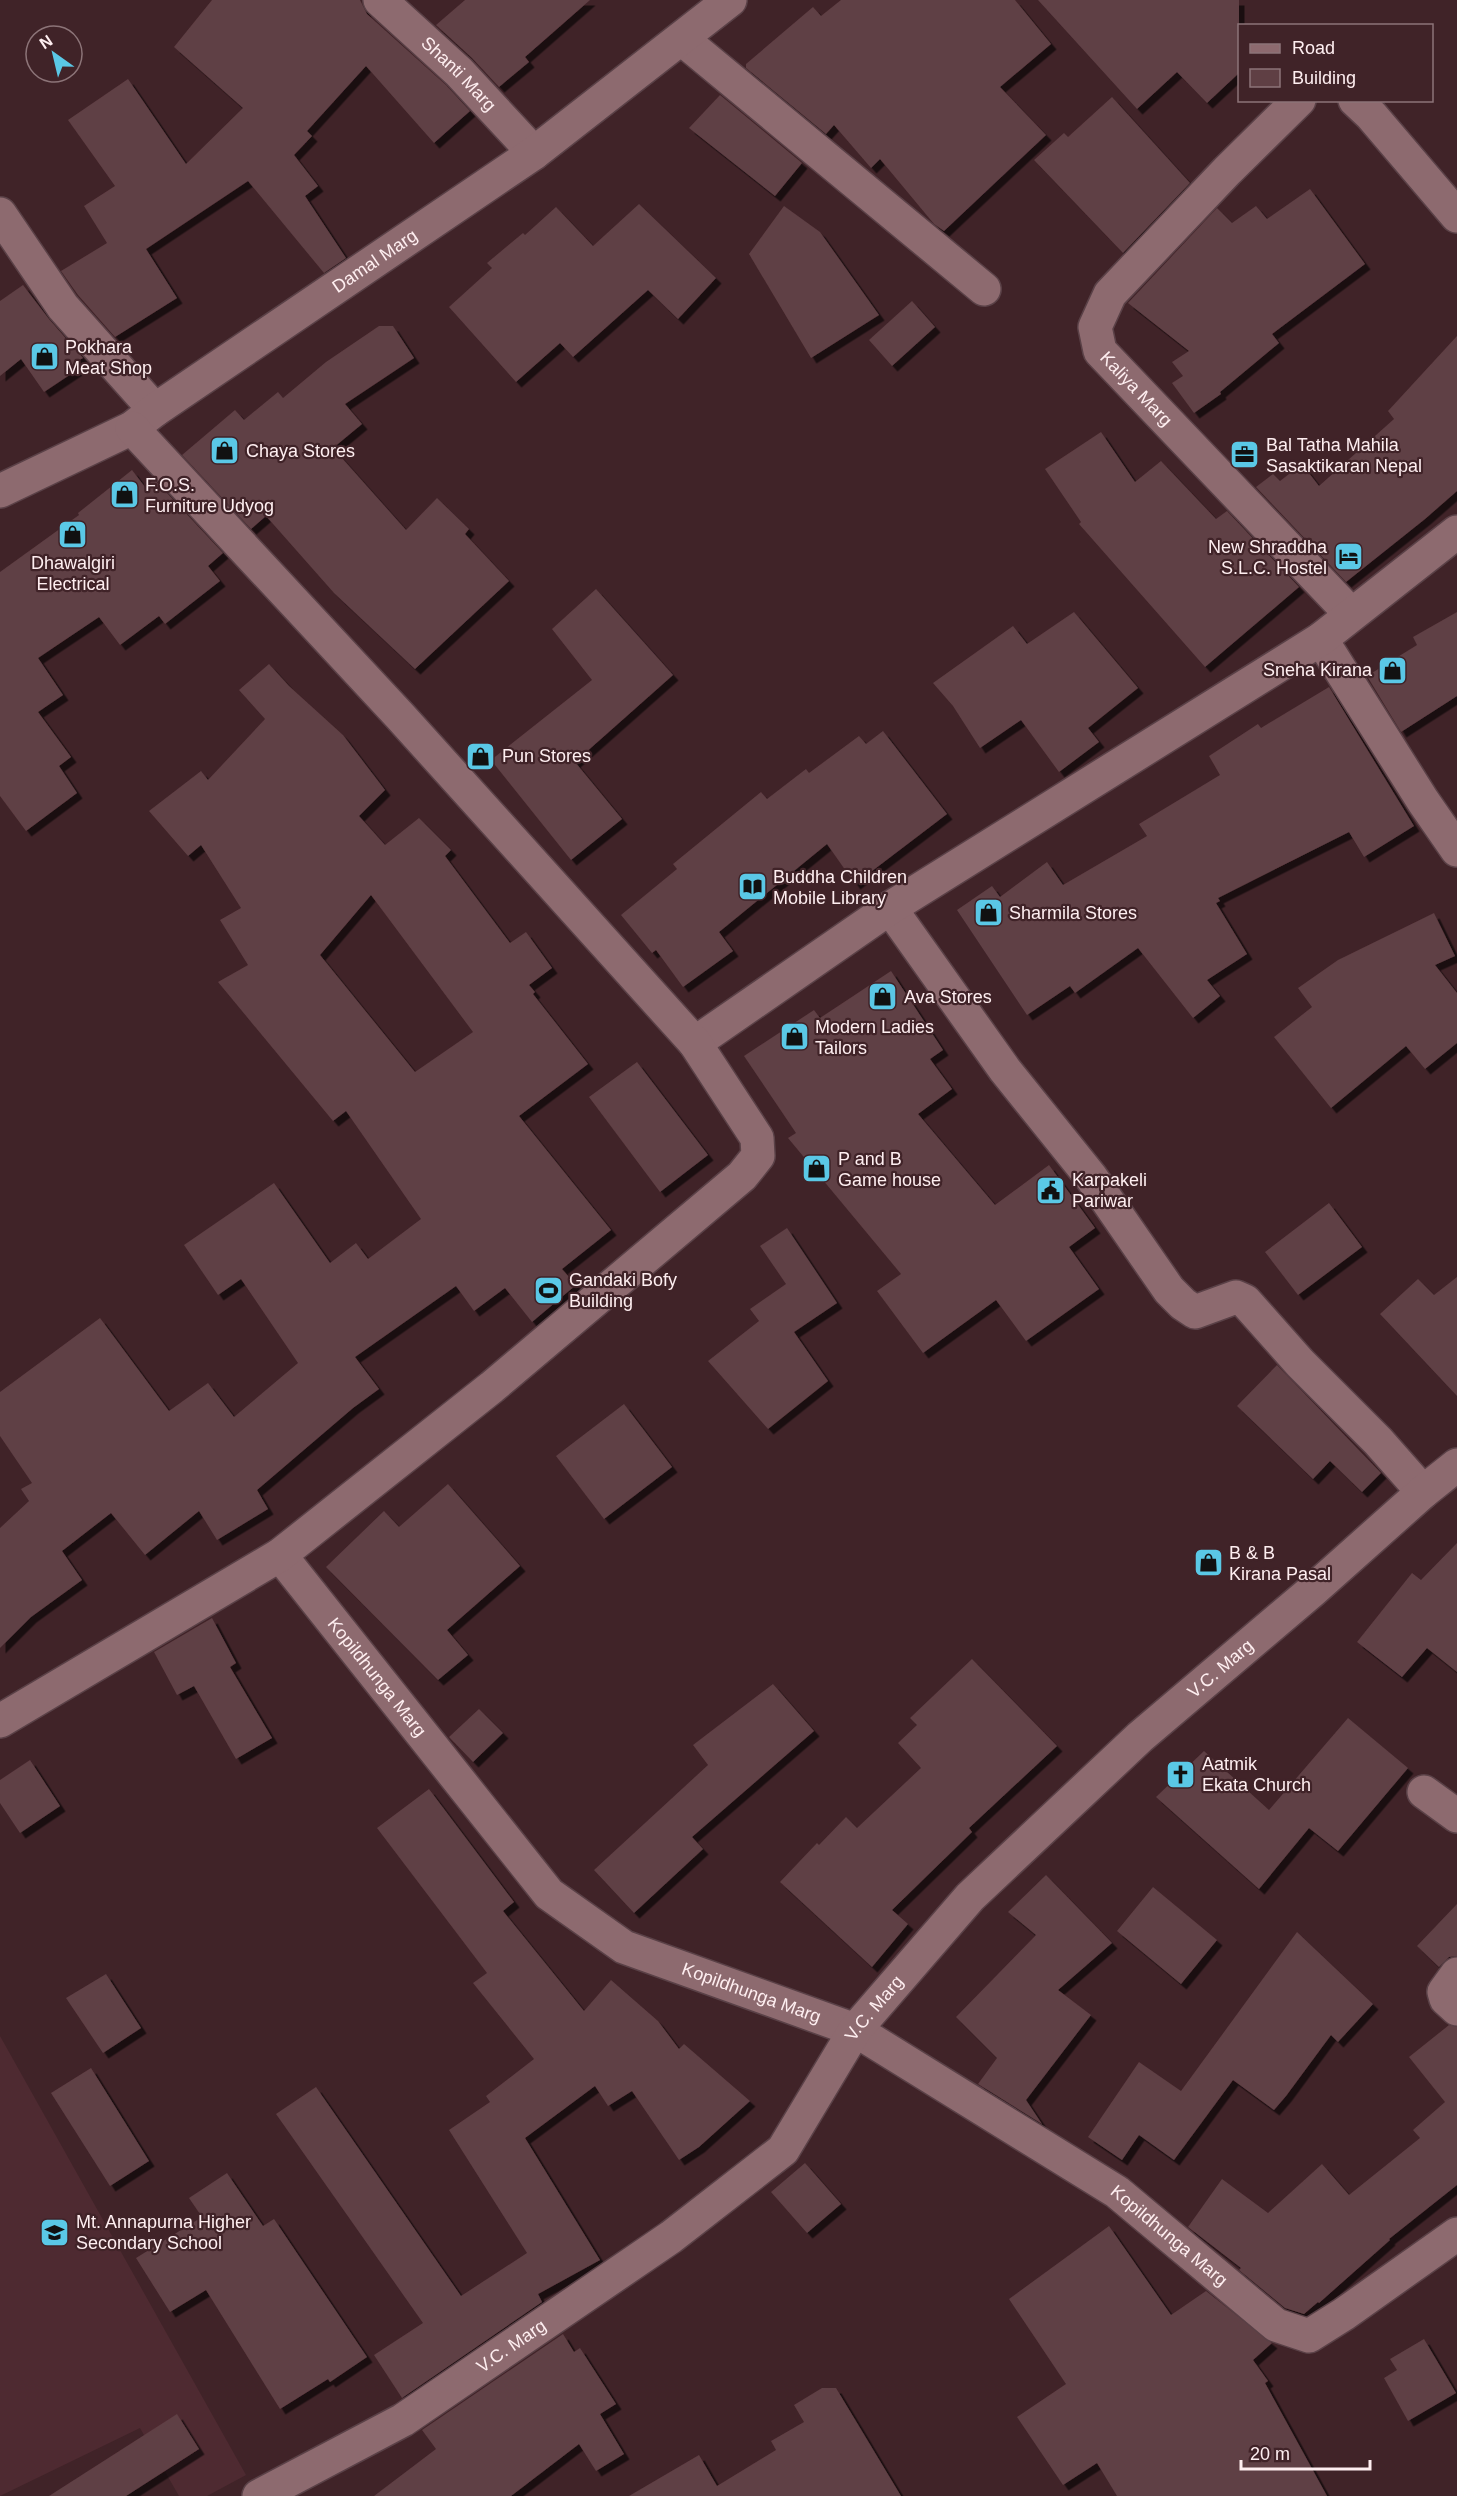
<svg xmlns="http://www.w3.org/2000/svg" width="1457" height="2496" viewBox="0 0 1457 2496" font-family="Helvetica,sans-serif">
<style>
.built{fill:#4e2a31}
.building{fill:#5f3f44;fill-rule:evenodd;filter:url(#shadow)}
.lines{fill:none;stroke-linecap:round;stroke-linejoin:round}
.minor-casing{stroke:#5a4147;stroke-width:36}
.minor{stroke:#8d6a6f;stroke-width:33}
.labels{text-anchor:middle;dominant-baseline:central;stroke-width:4.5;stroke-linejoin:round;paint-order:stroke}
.street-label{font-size:18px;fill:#feeef0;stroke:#402328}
.poi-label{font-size:18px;fill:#feeef0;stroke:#402328;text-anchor:start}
</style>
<defs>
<filter id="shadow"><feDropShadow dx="5.5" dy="5.5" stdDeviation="0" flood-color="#0009"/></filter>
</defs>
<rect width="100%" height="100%" fill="#402328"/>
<path class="built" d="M 0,2036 L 246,2475 L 207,2496 L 179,2496 L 140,2428 L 0,2496 Z"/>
<path class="building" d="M 212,0 L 360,0 L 367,14 L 446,85 L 470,111 L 434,143 L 366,66 L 307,131 L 312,136 L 294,155 L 318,186 L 305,196 L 346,258 L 324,273 L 248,181 L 146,249 L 177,298 L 115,337 L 78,295 L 61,271 L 107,243 L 84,206 L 115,186 L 68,120 L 128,79 L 186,164 L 243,108 L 174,47 Z
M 465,0 L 590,0 L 525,57 L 529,62 L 499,87 L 472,58 L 436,25 Z
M 841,0 L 1015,0 L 1051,44 L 1000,87 L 1046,135 L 944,231 L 934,224 L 880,159 L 871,168 L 834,125 L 826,134 L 746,68 L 746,64 L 813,7 L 821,16 Z
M 1038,0 L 1239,0 L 1239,73 L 1207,103 L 1177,72 L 1137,109 Z
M 720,95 L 802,163 L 775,196 L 689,128 Z
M 1112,97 L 1190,183 L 1123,253 L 1034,160 L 1064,133 L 1068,137 Z
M 1310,189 L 1365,264 L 1272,334 L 1279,343 L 1220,392 L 1221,394 L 1194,413 L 1172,383 L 1183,376 L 1172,362 L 1189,351 L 1128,303 L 1217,208 L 1232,223 L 1256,206 L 1267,219 Z
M 639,204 L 716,278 L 678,319 L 648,290 L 573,357 L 560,343 L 516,382 L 449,307 L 492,268 L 487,263 L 523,233 L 525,235 L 556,207 L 593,246 Z
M 784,206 L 820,232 L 879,315 L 811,358 L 749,254 Z
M 23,285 L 49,319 L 83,358 L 76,362 L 80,368 L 44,392 L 21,359 L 0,376 L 0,301 Z
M 912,301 L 935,327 L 892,366 L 869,340 Z
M 379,326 L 393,326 L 414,358 L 345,404 L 362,424 L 333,448 L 406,530 L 437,498 L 469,529 L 465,534 L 509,581 L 415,669 L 334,593 L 266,516 L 251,529 L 182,455 L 235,410 L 244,420 L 278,392 L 283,398 L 326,362 Z
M 1457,336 L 1457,491 L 1425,519 L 1346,582 L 1256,487 L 1273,474 L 1280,481 L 1302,464 L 1319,486 L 1394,419 L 1388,411 Z
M 1101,432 L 1135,482 L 1161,461 L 1216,519 L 1227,511 L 1299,587 L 1205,667 L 1079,524 L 1081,522 L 1045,469 Z
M 132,470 L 145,487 L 154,479 L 223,553 L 208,566 L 220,581 L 165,624 L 159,616 L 120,645 L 99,617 L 38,658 L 63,695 L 38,712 L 71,757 L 59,766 L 77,793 L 26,831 L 0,796 L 0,572 L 79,515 L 78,513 Z
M 596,589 L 673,675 L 575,762 L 622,819 L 571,860 L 491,760 L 592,680 L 552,629 Z
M 1074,612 L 1138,688 L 1088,728 L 1099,742 L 1059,772 L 1021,720 L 980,748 L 953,706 L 933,683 L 1013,626 L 1027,644 Z
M 1457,612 L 1457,696 L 1401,732 L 1367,676 L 1417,645 L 1413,637 Z
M 269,664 L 289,686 L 343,735 L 385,790 L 359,816 L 385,845 L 419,818 L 451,850 L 445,856 L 510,943 L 526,932 L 552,968 L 529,985 L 535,992 L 533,994 L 588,1064 L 519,1116 L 611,1230 L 562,1269 L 576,1285 L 532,1322 L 505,1288 L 474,1311 L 456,1286 L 355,1357 L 379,1389 L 353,1408 L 257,1490 L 268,1509 L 217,1540 L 199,1511 L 145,1555 L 111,1513 L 62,1551 L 82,1580 L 31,1617 L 0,1648 L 0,1528 L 29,1501 L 21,1489 L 32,1483 L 0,1436 L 0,1392 L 100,1318 L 169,1411 L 208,1383 L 234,1417 L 298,1363 L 241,1279 L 218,1295 L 184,1245 L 274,1183 L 330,1263 L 356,1243 L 368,1259 L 421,1219 L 346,1111 L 333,1121 L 218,982 L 248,965 L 220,920 L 241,908 L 201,845 L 188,856 L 149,811 L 201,771 L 208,780 L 265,719 L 239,690 ZM 371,895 L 473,1032 L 415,1072 L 320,955 Z
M 1329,687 L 1414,826 L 1364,857 L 1349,832 L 1218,898 L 1220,901 L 1216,903 L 1247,954 L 1207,980 L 1220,996 L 1193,1018 L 1138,948 L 1075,993 L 1070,986 L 1027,1015 L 957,910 L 992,886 L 1000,897 L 1047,862 L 1063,885 L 1147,836 L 1139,824 L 1220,775 L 1209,756 L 1258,724 L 1261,728 Z
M 883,731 L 947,814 L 855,884 L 827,844 L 719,932 L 733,951 L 683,987 L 656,950 L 652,953 L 621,915 L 677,869 L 673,864 L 761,792 L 767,799 L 806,769 L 809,773 L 859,736 L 866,744 Z
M 1434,913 L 1455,956 L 1435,965 L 1457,993 L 1457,1043 L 1425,1069 L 1406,1046 L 1331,1108 L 1274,1037 L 1312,1007 L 1298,988 L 1338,960 Z
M 891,971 L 943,1050 L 930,1059 L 952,1089 L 918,1114 L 995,1205 L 1049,1165 L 1095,1228 L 1069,1247 L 1099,1289 L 1026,1341 L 996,1300 L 923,1353 L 877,1291 L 901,1274 L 788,1138 L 796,1133 L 744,1056 L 814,1010 L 820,1018 Z
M 637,1062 L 708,1155 L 660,1192 L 589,1097 Z
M 1329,1203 L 1362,1247 L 1298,1295 L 1265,1252 Z
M 787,1228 L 837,1303 L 794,1332 L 828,1381 L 768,1429 L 708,1361 L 759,1321 L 750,1309 L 786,1284 L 760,1246 Z
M 1457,1277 L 1457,1396 L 1380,1314 L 1418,1279 L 1434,1295 Z
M 1277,1365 L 1381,1473 L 1362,1492 L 1330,1461 L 1313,1479 L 1237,1406 Z
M 624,1404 L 672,1467 L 604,1519 L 556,1456 Z
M 448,1484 L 520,1566 L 447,1630 L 468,1655 L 438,1680 L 326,1567 L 384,1511 L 399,1527 Z
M 1457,1543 L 1457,1672 L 1427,1648 L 1402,1677 L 1357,1642 L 1412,1573 L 1421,1580 Z
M 212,1618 L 236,1663 L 230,1667 L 272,1738 L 236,1759 L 194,1686 L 177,1695 L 154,1652 Z
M 972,1659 L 1057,1746 L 969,1828 L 972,1832 L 892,1910 L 908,1924 L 872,1967 L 780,1882 L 817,1843 L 819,1845 L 846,1817 L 857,1828 L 921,1768 L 898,1743 L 917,1725 L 910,1718 Z
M 773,1684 L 814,1731 L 692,1837 L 703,1849 L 634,1913 L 594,1870 L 708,1765 L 693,1745 Z
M 479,1709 L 503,1733 L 473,1762 L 449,1737 Z
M 1348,1718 L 1408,1768 L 1338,1851 L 1309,1828 L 1259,1889 L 1156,1797 L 1204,1751 L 1269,1810 Z
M 30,1760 L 60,1806 L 20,1833 L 0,1803 L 0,1780 Z
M 429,1789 L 514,1902 L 503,1911 L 584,2011 L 611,1980 L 658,2021 L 679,2049 L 684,2044 L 750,2101 L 699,2147 L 679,2160 L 632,2091 L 608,2106 L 595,2086 L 525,2138 L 600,2260 L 538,2294 L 542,2302 L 402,2398 L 374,2355 L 423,2323 L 276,2114 L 316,2087 L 461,2296 L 527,2253 L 449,2130 L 490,2102 L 486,2096 L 534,2059 L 473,1983 L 487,1973 L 377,1828 Z
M 1046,1875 L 1112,1943 L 1058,1990 L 1091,2015 L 1026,2100 L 1042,2124 L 978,2084 L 997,2058 L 956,2017 L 1036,1935 L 1008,1912 Z
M 1153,1887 L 1217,1940 L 1181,1984 L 1117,1931 Z
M 1457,1904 L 1457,1956 L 1449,1957 L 1439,1967 L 1417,1946 Z
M 1297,1932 L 1373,2004 L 1338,2042 L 1331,2035 L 1286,2096 L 1274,2110 L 1233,2080 L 1174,2160 L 1139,2135 L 1122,2160 L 1088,2137 L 1139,2062 L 1181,2091 Z
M 106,1974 L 141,2028 L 103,2053 L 66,1998 Z
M 1449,2025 L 1457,2027 L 1457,2185 L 1389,2239 L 1390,2240 L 1319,2303 L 1318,2302 L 1304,2314 L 1285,2308 L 1239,2270 L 1241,2268 L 1188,2227 L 1222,2179 L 1268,2213 L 1322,2164 L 1349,2195 L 1420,2138 L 1413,2130 L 1445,2102 L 1409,2057 Z
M 91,2068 L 149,2161 L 110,2186 L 51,2093 Z
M 805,2163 L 841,2204 L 807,2233 L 771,2192 Z
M 227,2173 L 263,2226 L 274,2219 L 367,2357 L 330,2382 L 328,2379 L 280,2409 L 206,2290 L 170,2312 L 136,2258 L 202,2217 L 189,2198 Z
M 1109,2226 L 1171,2315 L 1206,2291 L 1272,2343 L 1253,2360 L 1268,2381 L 1265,2383 L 1327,2496 L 1117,2496 L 1097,2463 L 1063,2485 L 1017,2417 L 1066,2384 L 1009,2299 Z
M 563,2334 L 574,2352 L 580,2348 L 616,2404 L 600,2414 L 624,2454 L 596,2471 L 579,2444 L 511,2496 L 374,2496 L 436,2449 L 422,2430 Z
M 1424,2339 L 1456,2393 L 1408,2421 L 1384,2378 L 1397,2370 L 1390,2359 Z
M 822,2388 L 836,2388 L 901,2496 L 629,2496 L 699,2455 L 717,2486 L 776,2450 L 771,2441 L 804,2422 L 794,2405 Z
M 177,2414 L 199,2449 L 126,2496 L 49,2496 Z"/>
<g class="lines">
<defs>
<g id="minor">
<path id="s1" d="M 380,0 L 459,72 L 534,153"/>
<path d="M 682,39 L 984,289"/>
<path id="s2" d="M 1299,100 L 1227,171 L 1110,294 L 1095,327 L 1100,351 L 1351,614"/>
<path d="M 1355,100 L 1371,115 L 1457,216"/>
<path d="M 0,214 L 63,307 L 155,410"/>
<path id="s3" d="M 0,491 L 132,428 L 155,410 L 534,153 L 730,0"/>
<path d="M 1321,639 L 1423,801 L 1457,850"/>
<path d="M 890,908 L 1005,1070 L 1091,1177 L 1169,1290 L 1183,1304 L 1195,1312 L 1236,1297 L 1245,1301 L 1300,1363 L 1378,1441 L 1423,1492"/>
<path d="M 695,1043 L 890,908 L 1321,639 L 1457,532"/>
<path id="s4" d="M 280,1555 L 549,1894 L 624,1947 L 855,2030 L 1117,2192 L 1276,2325 L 1309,2336 L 1344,2314 L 1457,2234"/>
<path d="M 0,1721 L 280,1555 L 492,1387 L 742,1176 L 758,1156 L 757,1138 L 695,1043 L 400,716 L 132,428"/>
<path d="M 1424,1792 L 1457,1816"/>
<path d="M 1457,1974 L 1444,1992 L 1446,1999 L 1457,2009"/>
<path id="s5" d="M 259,2496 L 403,2420 L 671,2237 L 783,2150 L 855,2030 L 970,1897 L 1140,1737 L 1312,1591 L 1423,1492 L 1457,1465"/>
</g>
</defs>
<use href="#minor" class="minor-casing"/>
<use href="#minor" class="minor"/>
</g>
<defs>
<symbol id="shop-square" viewBox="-11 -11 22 22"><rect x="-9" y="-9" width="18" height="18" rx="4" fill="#5ac8e6" stroke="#402328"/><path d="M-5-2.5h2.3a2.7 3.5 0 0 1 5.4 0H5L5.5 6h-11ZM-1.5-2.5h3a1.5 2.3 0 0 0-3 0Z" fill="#111"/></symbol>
<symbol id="office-square" viewBox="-11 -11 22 22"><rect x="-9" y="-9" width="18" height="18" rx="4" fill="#5ac8e6" stroke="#402328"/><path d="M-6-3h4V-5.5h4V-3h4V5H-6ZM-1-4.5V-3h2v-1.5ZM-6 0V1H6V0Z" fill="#111"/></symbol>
<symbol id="hotel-square" viewBox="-11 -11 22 22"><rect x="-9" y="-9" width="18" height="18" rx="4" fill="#5ac8e6" stroke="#402328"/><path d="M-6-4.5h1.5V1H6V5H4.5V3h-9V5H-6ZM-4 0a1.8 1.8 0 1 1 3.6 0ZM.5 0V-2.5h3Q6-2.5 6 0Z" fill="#111"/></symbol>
<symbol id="library-square" viewBox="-11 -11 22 22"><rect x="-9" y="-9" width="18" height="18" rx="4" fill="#5ac8e6" stroke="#402328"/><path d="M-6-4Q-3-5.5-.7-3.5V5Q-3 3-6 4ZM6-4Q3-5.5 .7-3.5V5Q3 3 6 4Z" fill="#111"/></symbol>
<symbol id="civic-square" viewBox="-11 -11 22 22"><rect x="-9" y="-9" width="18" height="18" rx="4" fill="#5ac8e6" stroke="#402328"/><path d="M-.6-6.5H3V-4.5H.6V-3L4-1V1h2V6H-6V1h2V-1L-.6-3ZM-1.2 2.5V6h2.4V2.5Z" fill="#111"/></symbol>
<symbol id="stadium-square" viewBox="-11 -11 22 22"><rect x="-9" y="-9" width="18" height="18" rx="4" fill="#5ac8e6" stroke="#402328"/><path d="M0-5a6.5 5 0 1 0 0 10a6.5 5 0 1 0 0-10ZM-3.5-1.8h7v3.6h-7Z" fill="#111"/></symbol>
<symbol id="church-square" viewBox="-11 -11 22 22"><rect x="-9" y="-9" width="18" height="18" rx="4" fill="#5ac8e6" stroke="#402328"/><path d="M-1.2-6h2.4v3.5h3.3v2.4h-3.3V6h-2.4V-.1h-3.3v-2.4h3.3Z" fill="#111"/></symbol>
<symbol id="school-square" viewBox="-11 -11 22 22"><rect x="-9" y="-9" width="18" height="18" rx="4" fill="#5ac8e6" stroke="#402328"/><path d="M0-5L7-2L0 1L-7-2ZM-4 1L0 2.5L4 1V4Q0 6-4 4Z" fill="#111"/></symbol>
</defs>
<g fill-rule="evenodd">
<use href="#shop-square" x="28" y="340" width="33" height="33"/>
<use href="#shop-square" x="208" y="434" width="33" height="33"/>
<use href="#office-square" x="1228" y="438" width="33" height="33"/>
<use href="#shop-square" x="108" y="478" width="33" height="33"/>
<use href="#shop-square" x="56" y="518" width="33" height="33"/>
<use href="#hotel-square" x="1332" y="540" width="33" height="33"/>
<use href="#shop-square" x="1376" y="654" width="33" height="33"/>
<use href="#shop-square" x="464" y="740" width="33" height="33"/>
<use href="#library-square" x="736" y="870" width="33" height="33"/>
<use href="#shop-square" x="972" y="896" width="33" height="33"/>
<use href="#shop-square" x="866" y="980" width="33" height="33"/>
<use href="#shop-square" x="778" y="1020" width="33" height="33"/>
<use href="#shop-square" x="800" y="1152" width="33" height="33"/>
<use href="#civic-square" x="1034" y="1174" width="33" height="33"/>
<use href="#stadium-square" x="532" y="1274" width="33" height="33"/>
<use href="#shop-square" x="1192" y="1546" width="33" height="33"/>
<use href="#church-square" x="1164" y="1758" width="33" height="33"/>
<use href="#school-square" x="38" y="2216" width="33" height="33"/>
</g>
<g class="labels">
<g class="street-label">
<text stroke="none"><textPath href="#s1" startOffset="108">Shanti Marg</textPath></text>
<text stroke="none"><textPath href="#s3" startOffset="441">Damal Marg</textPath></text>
<text stroke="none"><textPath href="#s2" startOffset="384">Kaliya Marg</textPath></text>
<text stroke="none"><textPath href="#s5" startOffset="1284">V.C. Marg</textPath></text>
<text stroke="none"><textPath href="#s4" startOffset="156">Kopildhunga Marg</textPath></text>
<text stroke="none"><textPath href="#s4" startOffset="660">Kopildhunga Marg</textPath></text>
<text stroke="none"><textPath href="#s5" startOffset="798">V.C. Marg</textPath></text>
<text stroke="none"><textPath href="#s4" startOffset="1146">Kopildhunga Marg</textPath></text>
<text stroke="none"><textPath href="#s5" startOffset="294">V.C. Marg</textPath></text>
</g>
<g class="poi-label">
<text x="65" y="347">Pokhara<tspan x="65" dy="21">Meat Shop</tspan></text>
<text x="1266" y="445">Bal Tatha Mahila<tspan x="1266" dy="21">Sasaktikaran Nepal</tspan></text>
<text x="246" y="451">Chaya Stores</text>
<text x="145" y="485">F.O.S.<tspan x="145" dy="21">Furniture Udyog</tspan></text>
<text x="1327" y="547" text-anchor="end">New Shraddha<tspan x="1327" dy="21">S.L.C. Hostel</tspan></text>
<text x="73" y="563" text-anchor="middle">Dhawalgiri<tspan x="73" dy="21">Electrical</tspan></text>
<text x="1372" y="670" text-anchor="end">Sneha Kirana</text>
<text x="502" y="756">Pun Stores</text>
<text x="773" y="877">Buddha Children<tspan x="773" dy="21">Mobile Library</tspan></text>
<text x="1009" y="913">Sharmila Stores</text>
<text x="904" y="997">Ava Stores</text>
<text x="815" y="1027">Modern Ladies<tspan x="815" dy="21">Tailors</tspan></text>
<text x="838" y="1159">P and B<tspan x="838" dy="21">Game house</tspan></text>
<text x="1072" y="1180">Karpakeli<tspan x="1072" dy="21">Pariwar</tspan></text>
<text x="569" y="1280">Gandaki Bofy<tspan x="569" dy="21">Building</tspan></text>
<text x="1229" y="1553">B &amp; B<tspan x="1229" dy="21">Kirana Pasal</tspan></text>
<text x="1202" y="1764">Aatmik<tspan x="1202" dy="21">Ekata Church</tspan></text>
<text x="76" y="2222">Mt. Annapurna Higher<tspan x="76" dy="21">Secondary School</tspan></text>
</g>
</g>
<rect x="1238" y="24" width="195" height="78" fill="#402328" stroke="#8c7478" stroke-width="1.5"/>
<rect x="1250" y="44" width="30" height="9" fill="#8d6a6f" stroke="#8c7478" stroke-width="1.5"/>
<text x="1292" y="54" font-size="18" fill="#feeef0">Road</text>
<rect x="1250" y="69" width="30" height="18" fill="#5f3f44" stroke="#8c7478" stroke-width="1.5"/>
<text x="1292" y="84" font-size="18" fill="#feeef0">Building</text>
<g transform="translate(54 54) rotate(326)"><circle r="28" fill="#402328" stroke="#8c7478" stroke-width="1.5"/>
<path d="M0-4.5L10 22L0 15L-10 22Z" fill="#5ac8e6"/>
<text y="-9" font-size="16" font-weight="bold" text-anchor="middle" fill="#feeef0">N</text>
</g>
<path d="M1241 2460v9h129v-9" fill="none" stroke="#feeef0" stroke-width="3"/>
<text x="1250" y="2460" font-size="18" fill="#feeef0" stroke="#402328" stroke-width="4.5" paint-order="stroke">20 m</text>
</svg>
